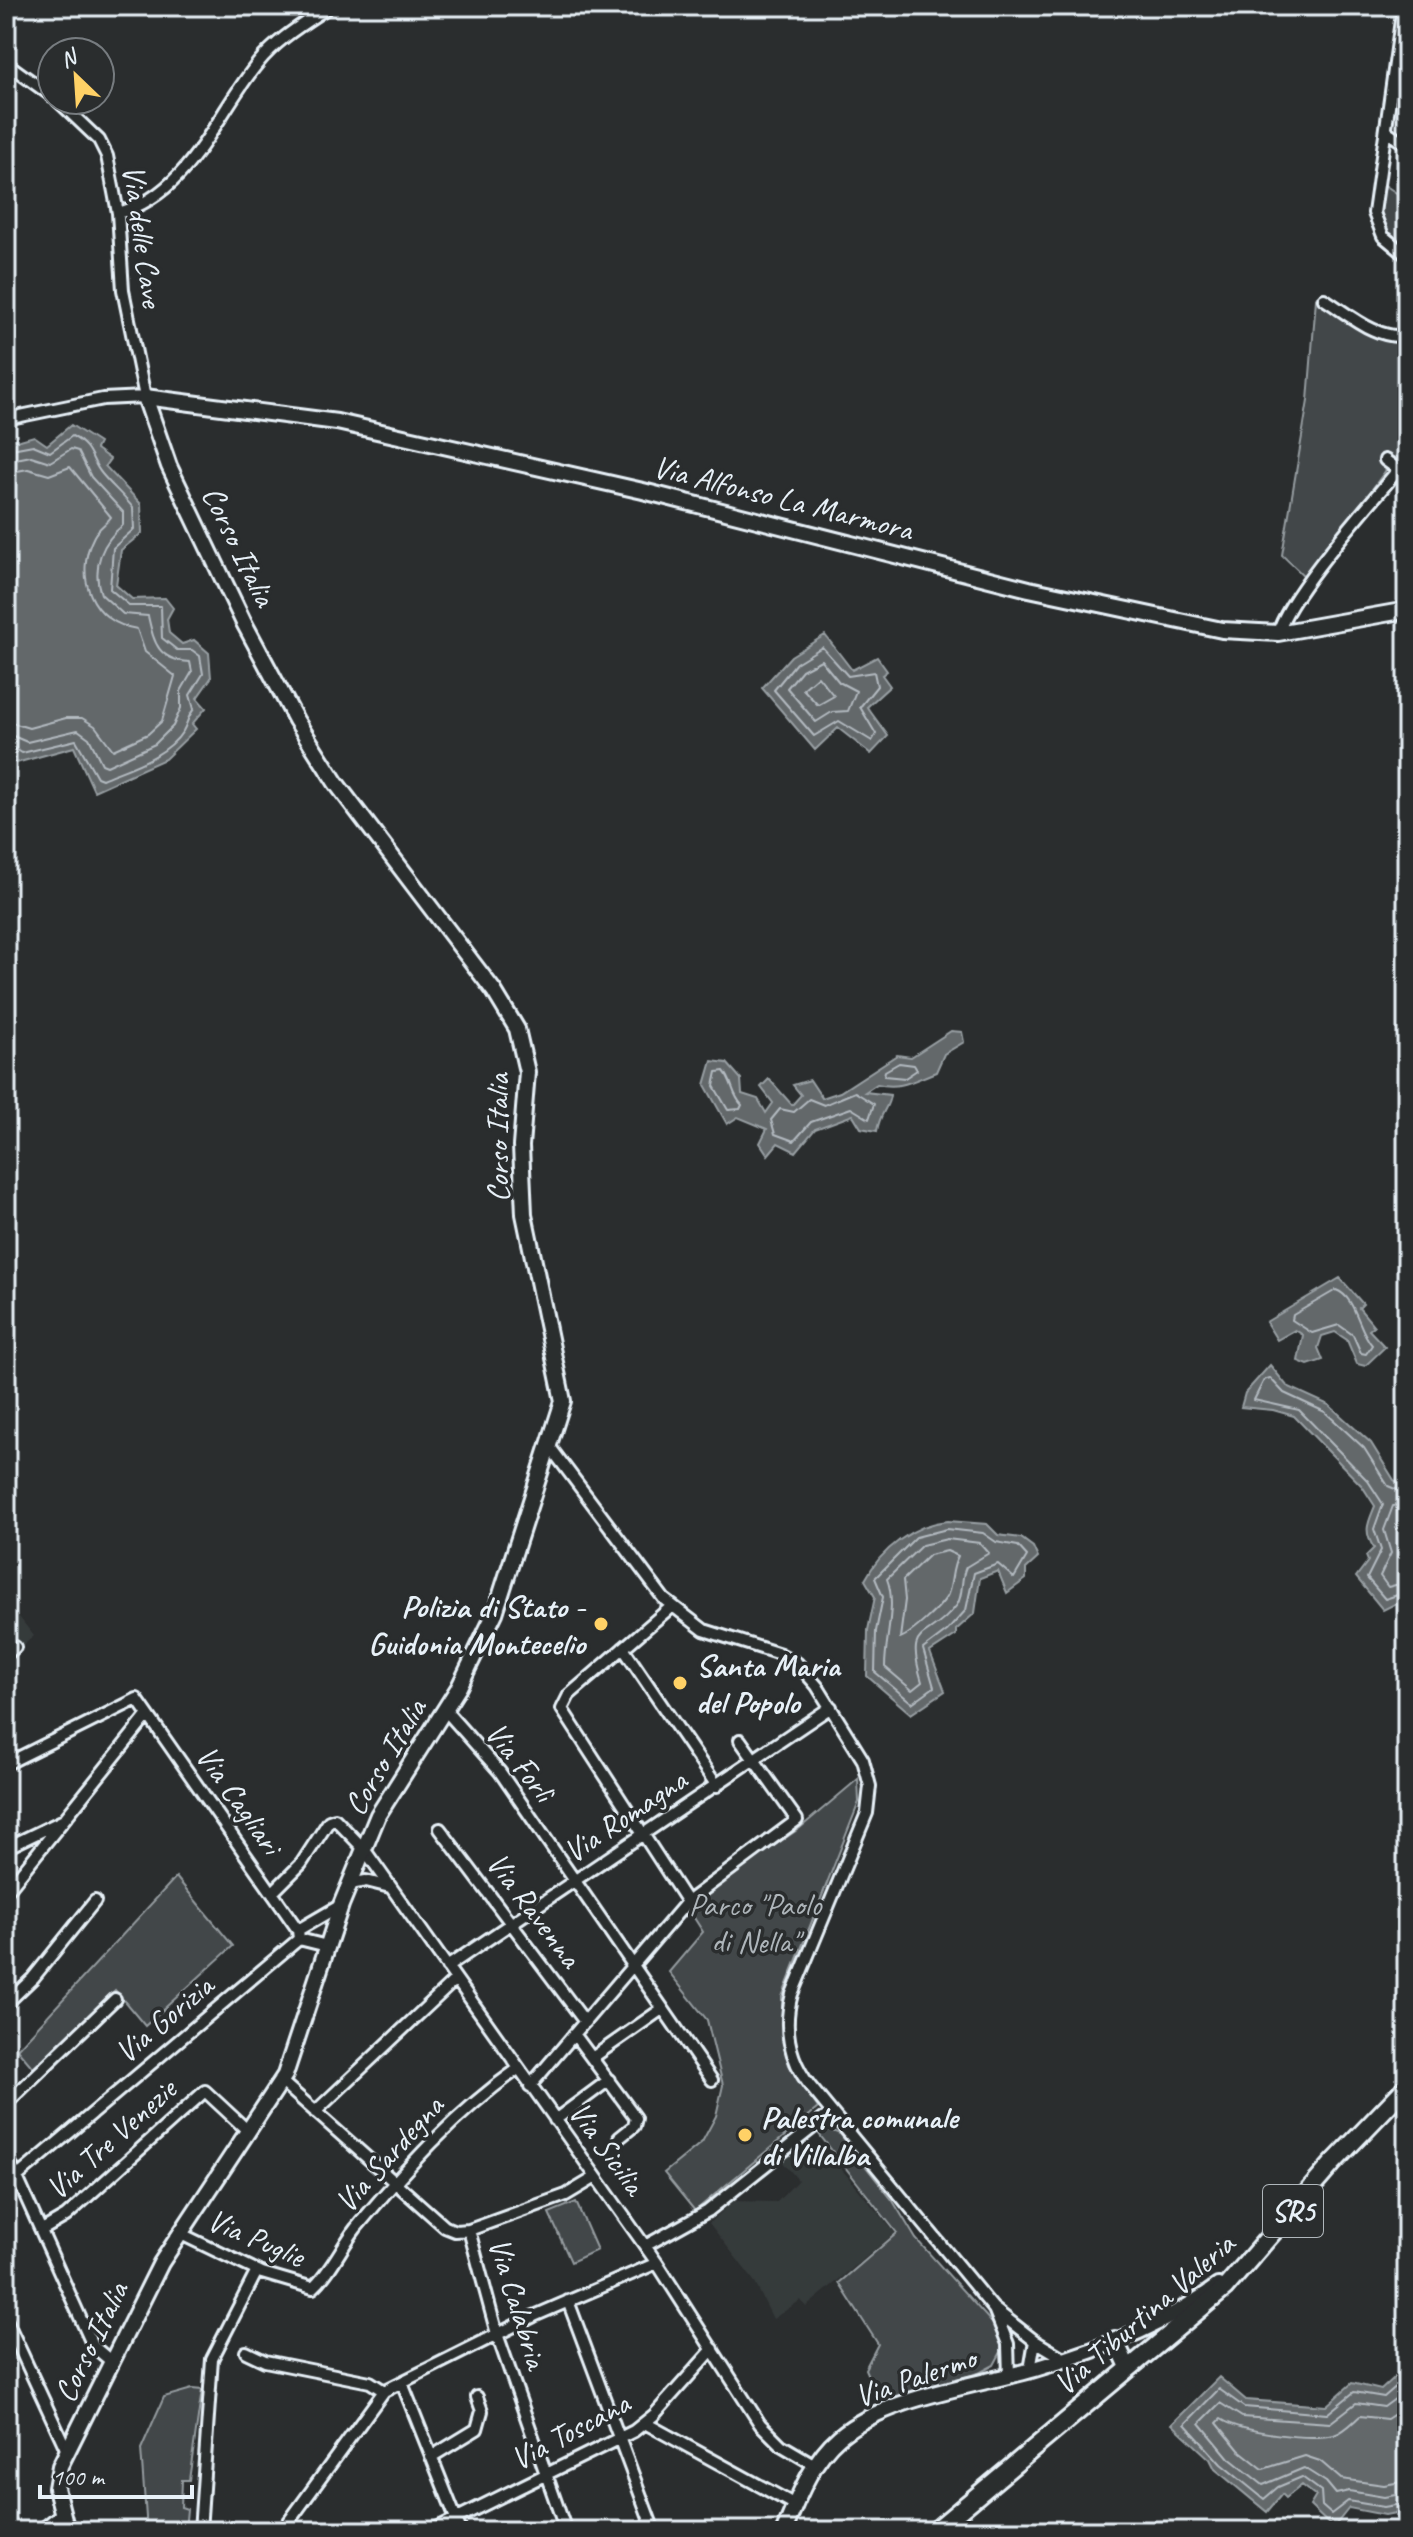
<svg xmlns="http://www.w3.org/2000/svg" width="1413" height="2537" viewBox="0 0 1413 2537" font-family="Caveat,sans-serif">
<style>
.built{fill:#363a3b}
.green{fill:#424648;stroke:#959ca0;stroke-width:2}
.water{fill:#63686b;stroke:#989fa3;stroke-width:2}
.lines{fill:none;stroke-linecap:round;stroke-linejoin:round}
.shore{stroke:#b3bac0;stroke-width:2}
.street-casing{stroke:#e8f1f8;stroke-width:16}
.secondary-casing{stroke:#e8f1f8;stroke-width:20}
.primary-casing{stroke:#e8f1f8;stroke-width:22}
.street{stroke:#2a2d2e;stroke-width:10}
.secondary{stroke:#2a2d2e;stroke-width:14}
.primary{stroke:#2a2d2e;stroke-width:16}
.poi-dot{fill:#ffd166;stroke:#2a2d2e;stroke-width:3}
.labels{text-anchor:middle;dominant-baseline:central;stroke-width:7;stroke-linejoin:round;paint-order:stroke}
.shield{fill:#2a2d2e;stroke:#afb6bb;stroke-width:2}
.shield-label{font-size:30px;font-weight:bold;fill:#e8f1f8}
.street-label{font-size:32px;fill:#e8f1f8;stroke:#2a2d2e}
.poi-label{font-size:32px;font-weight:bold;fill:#e8f1f8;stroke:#2a2d2e;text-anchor:start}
.park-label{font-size:32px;fill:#aeb5ba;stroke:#2a2d2e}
</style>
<rect width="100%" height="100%" fill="#2a2d2e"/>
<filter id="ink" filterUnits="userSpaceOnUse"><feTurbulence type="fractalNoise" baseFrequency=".0125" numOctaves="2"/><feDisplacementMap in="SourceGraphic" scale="16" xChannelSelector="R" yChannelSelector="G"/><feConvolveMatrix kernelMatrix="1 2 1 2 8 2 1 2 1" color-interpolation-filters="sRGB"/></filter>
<g filter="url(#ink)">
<path class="built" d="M 6,1600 L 34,1636 L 6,1660 Z
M 800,2145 L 816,2163 L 828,2153 L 895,2233 L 806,2307 L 801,2300 L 773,2319 L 754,2281 L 709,2223 L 734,2201 L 777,2202 L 798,2180 L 781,2160 Z"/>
<path class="green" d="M 1383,184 L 1407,200 L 1407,247 C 1377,227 1380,218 1383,184 Z
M 1316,299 L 1382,339 L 1407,344 L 1407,441 L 1307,579 L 1282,555 L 1308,401 Z
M 858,1779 L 859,1802 L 782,1997 L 782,2039 L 789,2065 L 818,2108 L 695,2211 L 664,2173 L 702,2142 L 716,2116 L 723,2085 L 707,2020 L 669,1972 L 703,1932 L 691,1913 L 698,1898 L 800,1828 Z
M 176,1877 L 233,1946 L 145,2026 L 115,1990 L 34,2069 L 17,2049 Z
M 825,2128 L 840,2134 L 893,2201 L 916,2239 L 993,2324 L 1002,2340 L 1001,2352 L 994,2365 L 979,2373 L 889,2398 L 874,2390 L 865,2369 L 878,2344 L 839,2283 L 897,2233 L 815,2129 Z
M 576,2202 L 597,2250 L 571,2262 L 549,2213 Z
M 192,2389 L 202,2390 L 189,2480 L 182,2480 L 181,2507 L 187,2509 L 185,2531 L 147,2531 L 141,2449 L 164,2397 Z"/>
<path class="water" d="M 71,425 L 99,443 L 96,449 L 110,459 L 105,466 L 141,504 L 142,533 L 121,550 L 116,585 L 132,599 L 165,598 L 173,608 L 167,619 L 169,633 L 182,644 L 194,640 L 209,653 L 211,678 L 197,698 L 206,708 L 192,724 L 196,729 L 165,759 L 94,791 L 74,747 L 16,763 L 6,747 L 6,444 L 34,436 L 47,445 Z
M 825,635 L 852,670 L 877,657 L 887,671 L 882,675 L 890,686 L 867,707 L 888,736 L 871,754 L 838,728 L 815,750 L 762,688 L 791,656 Z
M 951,1031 L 962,1032 L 964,1042 L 944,1054 L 936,1072 C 914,1080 901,1090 877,1084 L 865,1092 L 890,1095 C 889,1108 880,1112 877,1131 L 861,1128 L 853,1115 L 815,1129 L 796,1152 L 778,1143 L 768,1155 L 760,1143 L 767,1129 L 738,1117 L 727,1124 L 705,1085 L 712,1061 L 727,1063 L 741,1079 L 742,1094 L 758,1099 L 766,1113 L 773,1103 L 761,1087 L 769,1079 L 792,1105 L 801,1095 L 793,1085 L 810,1080 L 822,1098 L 840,1092 L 897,1055 L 911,1057 Z
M 1340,1278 L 1363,1304 L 1359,1308 L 1374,1326 L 1369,1330 L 1385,1347 L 1365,1366 L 1357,1364 L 1347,1340 L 1335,1332 L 1322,1336 L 1318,1348 L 1323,1360 L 1308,1365 L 1298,1361 L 1303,1335 L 1295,1330 L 1277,1340 L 1266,1322 Z
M 1270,1365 L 1287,1386 L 1329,1405 L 1371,1443 L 1394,1480 L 1407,1488 L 1407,1598 L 1383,1610 L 1356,1577 L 1368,1561 L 1366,1556 L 1374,1548 C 1363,1531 1368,1523 1375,1506 L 1362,1486 L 1294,1416 L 1273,1410 L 1241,1407 L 1245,1393 Z
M 948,1521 L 987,1524 L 998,1535 L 1021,1538 L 1033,1547 L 1038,1558 L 1026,1569 L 1026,1579 L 1007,1593 L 998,1571 L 980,1578 L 975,1613 L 956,1630 L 956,1635 L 930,1652 L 945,1691 L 911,1714 L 867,1676 L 868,1630 L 875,1597 L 865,1580 C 881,1549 914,1524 948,1521 Z
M 1407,2366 L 1407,2511 L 1385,2515 L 1349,2508 L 1333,2528 L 1310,2506 L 1316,2496 L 1302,2485 L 1286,2498 L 1282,2494 L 1267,2512 L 1215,2469 L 1210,2459 L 1172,2424 L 1219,2377 L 1246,2400 L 1326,2406 L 1352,2383 L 1381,2390 Z"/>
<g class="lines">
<path class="shore" d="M 6,450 L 33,445 L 50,452 L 72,436 C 93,447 90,460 102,474 C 112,486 124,496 133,508 L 134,529 L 113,548 L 110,589 L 130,606 L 161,606 L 162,638 L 177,650 L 192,650 L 200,656 L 203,674 L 190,695 L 194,709 C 188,716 187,724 183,731 C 167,757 128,768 102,779 L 97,777 L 76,740 L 22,753 L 6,743
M 6,461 L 31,456 L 50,462 L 71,449 L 78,451 L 91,477 L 123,512 L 123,525 C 103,541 91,566 101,594 L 123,614 L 148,616 C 154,642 157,660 190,662 L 192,672 L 181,691 L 181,708 L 173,726 L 155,744 L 107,766 L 102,764 L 89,738 L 78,730 L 27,742 L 6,733
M 6,473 L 28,469 L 49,475 L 70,467 L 111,517 C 107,523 98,528 94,536 C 73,576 92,623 137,629 L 145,652 L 175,676 L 162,721 L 148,734 L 113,750 L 95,726 L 82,718 L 66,718 L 29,728 L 6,721
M 822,647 L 848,676 L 874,672 L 877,686 L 860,707 L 876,734 L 872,741 L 839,721 L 814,736 L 774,690 L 796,663 Z
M 821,660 L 839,682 L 856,691 L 848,711 L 832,712 L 816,722 L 787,688 L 802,670 Z
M 818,676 L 834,696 L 818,705 L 803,689 Z
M 899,1063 L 914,1065 L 917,1070 L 905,1078 L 884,1076 L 885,1071 Z
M 724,1071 C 733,1082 732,1095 742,1105 L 740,1109 L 728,1110 L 714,1086 L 717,1072 Z
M 855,1092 L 874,1104 L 869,1119 L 851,1108 L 811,1122 L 794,1141 L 775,1134 L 771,1120 L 780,1109 L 794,1112 L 809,1099 L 824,1105 Z
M 1336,1290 C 1356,1297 1358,1330 1372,1345 L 1366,1354 L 1361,1353 L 1353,1335 L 1339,1325 L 1312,1333 L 1292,1320 L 1293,1315 Z
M 1407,1494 L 1388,1486 L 1364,1448 L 1325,1412 L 1284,1393 L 1270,1378 L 1264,1380 L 1254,1400 L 1299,1410 L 1368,1481 L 1383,1504 L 1374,1529 L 1381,1550 L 1367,1578 L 1385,1599 L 1407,1592
M 1407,1504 L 1393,1506 L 1384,1530 L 1391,1553 L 1380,1576 L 1388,1587 L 1407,1582
M 947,1529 L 983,1533 L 996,1542 L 1018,1546 L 1027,1556 L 1014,1578 L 998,1564 L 974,1573 L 966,1610 L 947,1631 L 923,1649 L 934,1687 L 912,1703 L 875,1672 L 876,1631 L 883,1597 L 875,1578 L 916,1537 Z
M 947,1539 L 980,1543 L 989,1553 L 966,1567 C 960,1579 964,1594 957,1605 C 927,1645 904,1622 922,1682 L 912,1690 L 885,1667 C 885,1638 897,1604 887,1579 L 922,1545 Z
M 947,1551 L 958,1556 C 951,1569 953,1581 948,1594 C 943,1606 910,1635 900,1638 L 905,1600 L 903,1580 L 929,1555 Z
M 1407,2377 L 1384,2397 L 1354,2392 L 1327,2414 L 1244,2407 L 1219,2389 L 1185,2424 L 1221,2464 L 1264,2499 L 1278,2487 L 1302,2477 L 1321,2491 L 1322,2506 L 1331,2514 L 1348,2501 L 1384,2507 L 1407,2503
M 1407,2390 L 1384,2407 L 1356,2403 L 1330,2423 L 1242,2417 L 1220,2403 L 1200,2423 L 1229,2458 L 1263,2485 L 1304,2468 L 1326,2482 L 1336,2494 L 1349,2491 L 1384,2497 L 1407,2493
M 1407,2406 L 1387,2419 L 1360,2416 C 1352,2423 1344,2432 1334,2435 C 1309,2441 1241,2432 1221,2419 L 1217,2423 L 1239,2450 L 1263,2469 L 1305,2456 L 1320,2461 L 1341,2479 L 1384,2485 L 1407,2481"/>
<defs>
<path id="street" d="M 1403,6 L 1374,213 L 1383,236 L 1407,256
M 6,63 L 52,96
M 1386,131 L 1407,145
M 118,213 C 190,194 215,115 258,63 C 277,39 305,23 330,6
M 1324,299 C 1347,313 1379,342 1407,335
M 6,419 L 103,399 L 145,397 L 123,290 L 118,213 L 107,156 L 99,140 L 57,100
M 1385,460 L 1407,476
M 1278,633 C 1289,594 1369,505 1398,470
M 550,1447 L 664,1599 L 704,1630 L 780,1654 L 797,1663 L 817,1686 L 863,1760 L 870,1786 L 867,1813 L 792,1994 C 783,2027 789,2059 810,2086 L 993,2308 L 1035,2341 L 1065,2359
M 672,1606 L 569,1695 L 562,1709 L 687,1902
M 623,1648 L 717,1786
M 6,1655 L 15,1647
M 445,1710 L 500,1772 L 712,2080
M 6,1764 L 137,1699 L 298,1930
M 440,1829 L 585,2022
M 6,1848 L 62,1821
M 350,1884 L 366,1881 L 390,1887
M 6,1892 L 148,1715
M 272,1893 L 301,1864 L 329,1821 L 335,1819 L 364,1849 L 657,2263 L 760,2424 L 781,2445 L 815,2465
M 299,1939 L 327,1946
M 447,1967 L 831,1707
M 6,2004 L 33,1978 L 95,1901
M 574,2034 L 636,2118 L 634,2126 L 619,2138
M 592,2058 L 662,2009
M 282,2082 L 445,2227 L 455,2231 L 469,2230 L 497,2334 L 566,2531
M 530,2086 L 687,1902 L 797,1820 L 740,1740
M 6,2104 L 115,1999
M 315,2112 L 455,1980
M 555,2120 L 609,2080
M 6,2153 L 93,2346 L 113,2363
M 18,2176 L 299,1939 L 298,1930 L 341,1905
M 42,2230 L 66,2216 L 205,2091 L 248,2131
M 469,2230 L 566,2195 L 596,2177
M 179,2233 L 262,2273 L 313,2288 C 330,2273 342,2246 356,2228 C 405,2169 455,2113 518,2069
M 645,2246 L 708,2211 L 831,2113
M 568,2301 L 654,2531
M 994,2309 L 1008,2344 L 1009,2376
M 6,2319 L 68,2453
M 246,2352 L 265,2361 L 370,2382 L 384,2391
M 1030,2370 L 1035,2341
M 402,2383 L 461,2531
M 645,2423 L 795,2505
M 431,2457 L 477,2429 L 482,2411 L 477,2397
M 40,2531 L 61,2514
M 200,2531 L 212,2359 L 257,2271
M 282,2531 L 384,2391 L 534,2316 L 657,2263
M 431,2531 L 634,2431 L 654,2415 L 713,2349"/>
<path id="secondary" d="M 1115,2339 L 1128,2367
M 67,2531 L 56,2488 L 60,2466 L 161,2263 L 285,2075 L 341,1905 L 378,1815 L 459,1687 L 495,1613 L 563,1401 L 524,1214 L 521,1146 L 527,1072 L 517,1029 L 494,991 L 336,783 L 296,720 L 243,621 L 169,466 L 145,397 L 337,422 L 643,491 L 1029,589 L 1222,630 L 1278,633 L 1407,610
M 784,2531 C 798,2498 811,2461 839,2437 C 885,2397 976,2386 1035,2369 C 1096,2351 1167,2324 1218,2286"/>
<path id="primary" d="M 935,2531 L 1225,2288 L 1332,2164 L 1407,2086"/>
</defs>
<use href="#street" class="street-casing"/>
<use href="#secondary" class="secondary-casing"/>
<use href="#primary" class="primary-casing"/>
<use href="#street" class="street"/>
<use href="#secondary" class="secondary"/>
<use href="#primary" class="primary"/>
</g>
</g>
<g class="poi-dot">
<circle cx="601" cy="1624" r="8"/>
<circle cx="680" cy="1683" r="8"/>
<circle cx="745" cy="2135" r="8"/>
</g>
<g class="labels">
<rect class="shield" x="1263" y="2185" width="60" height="52" rx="6"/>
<g class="shield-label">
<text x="1293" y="2211">SR5</text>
</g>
<g class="street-label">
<text transform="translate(143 236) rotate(82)">Via delle Cave</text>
<text transform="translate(783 498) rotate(14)">Via Alfonso La Marmora</text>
<text transform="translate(239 546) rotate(64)">Corso Italia</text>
<text transform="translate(497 1138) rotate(-90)">Corso Italia</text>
<text transform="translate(385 1757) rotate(-59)">Corso Italia</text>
<text transform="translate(520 1762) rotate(52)">Via Forlì</text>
<text transform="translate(239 1800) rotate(55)">Via Cagliari</text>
<text transform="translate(625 1816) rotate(-34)">Via Romagna</text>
<text transform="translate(534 1910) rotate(53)">Via Ravenna</text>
<text transform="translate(164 2019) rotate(-40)">Via Gorizia</text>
<text transform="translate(111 2139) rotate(-42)">Via Tre Venezie</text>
<text transform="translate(607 2148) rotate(54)">Via Sicilia</text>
<text transform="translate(389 2154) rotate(-48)">Via Sardegna</text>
<text transform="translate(256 2238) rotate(23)">Via Puglie</text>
<text transform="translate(518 2303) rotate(73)">Via Calabria</text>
<text transform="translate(1144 2314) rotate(-41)">Via Tiburtina Valeria</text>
<text transform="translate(91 2342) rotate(-64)">Corso Italia</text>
<text transform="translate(915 2377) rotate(-19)">Via Palermo</text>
<text transform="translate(570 2431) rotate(-28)">Via Toscana</text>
</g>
<g class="poi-label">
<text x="585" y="1606" text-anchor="end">Polizia di Stato -<tspan x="585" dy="37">Guidonia Montecelio</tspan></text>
<text x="696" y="1665">Santa Maria<tspan x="696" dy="37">del Popolo</tspan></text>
<text x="761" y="2117">Palestra comunale<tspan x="761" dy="37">di Villalba</tspan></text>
</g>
<g class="park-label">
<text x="755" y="1904">Parco "Paolo<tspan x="755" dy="37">di Nella"</tspan></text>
</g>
</g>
<rect width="1413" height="2537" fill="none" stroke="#2a2d2e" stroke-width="32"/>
<rect x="16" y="16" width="1381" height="2505" fill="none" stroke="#e8f1f8" stroke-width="3" filter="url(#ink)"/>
<g transform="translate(76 76) rotate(335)"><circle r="38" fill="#2a2d2e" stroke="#767b7f" stroke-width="2"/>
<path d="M0-6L14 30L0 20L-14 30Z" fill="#ffd166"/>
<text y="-12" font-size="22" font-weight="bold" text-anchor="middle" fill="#e8f1f8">N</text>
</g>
<path d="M40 2485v12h152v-12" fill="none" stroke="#e8f1f8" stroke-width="4"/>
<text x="52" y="2485" font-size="24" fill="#e8f1f8" stroke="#2a2d2e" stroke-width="6" paint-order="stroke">100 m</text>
</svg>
